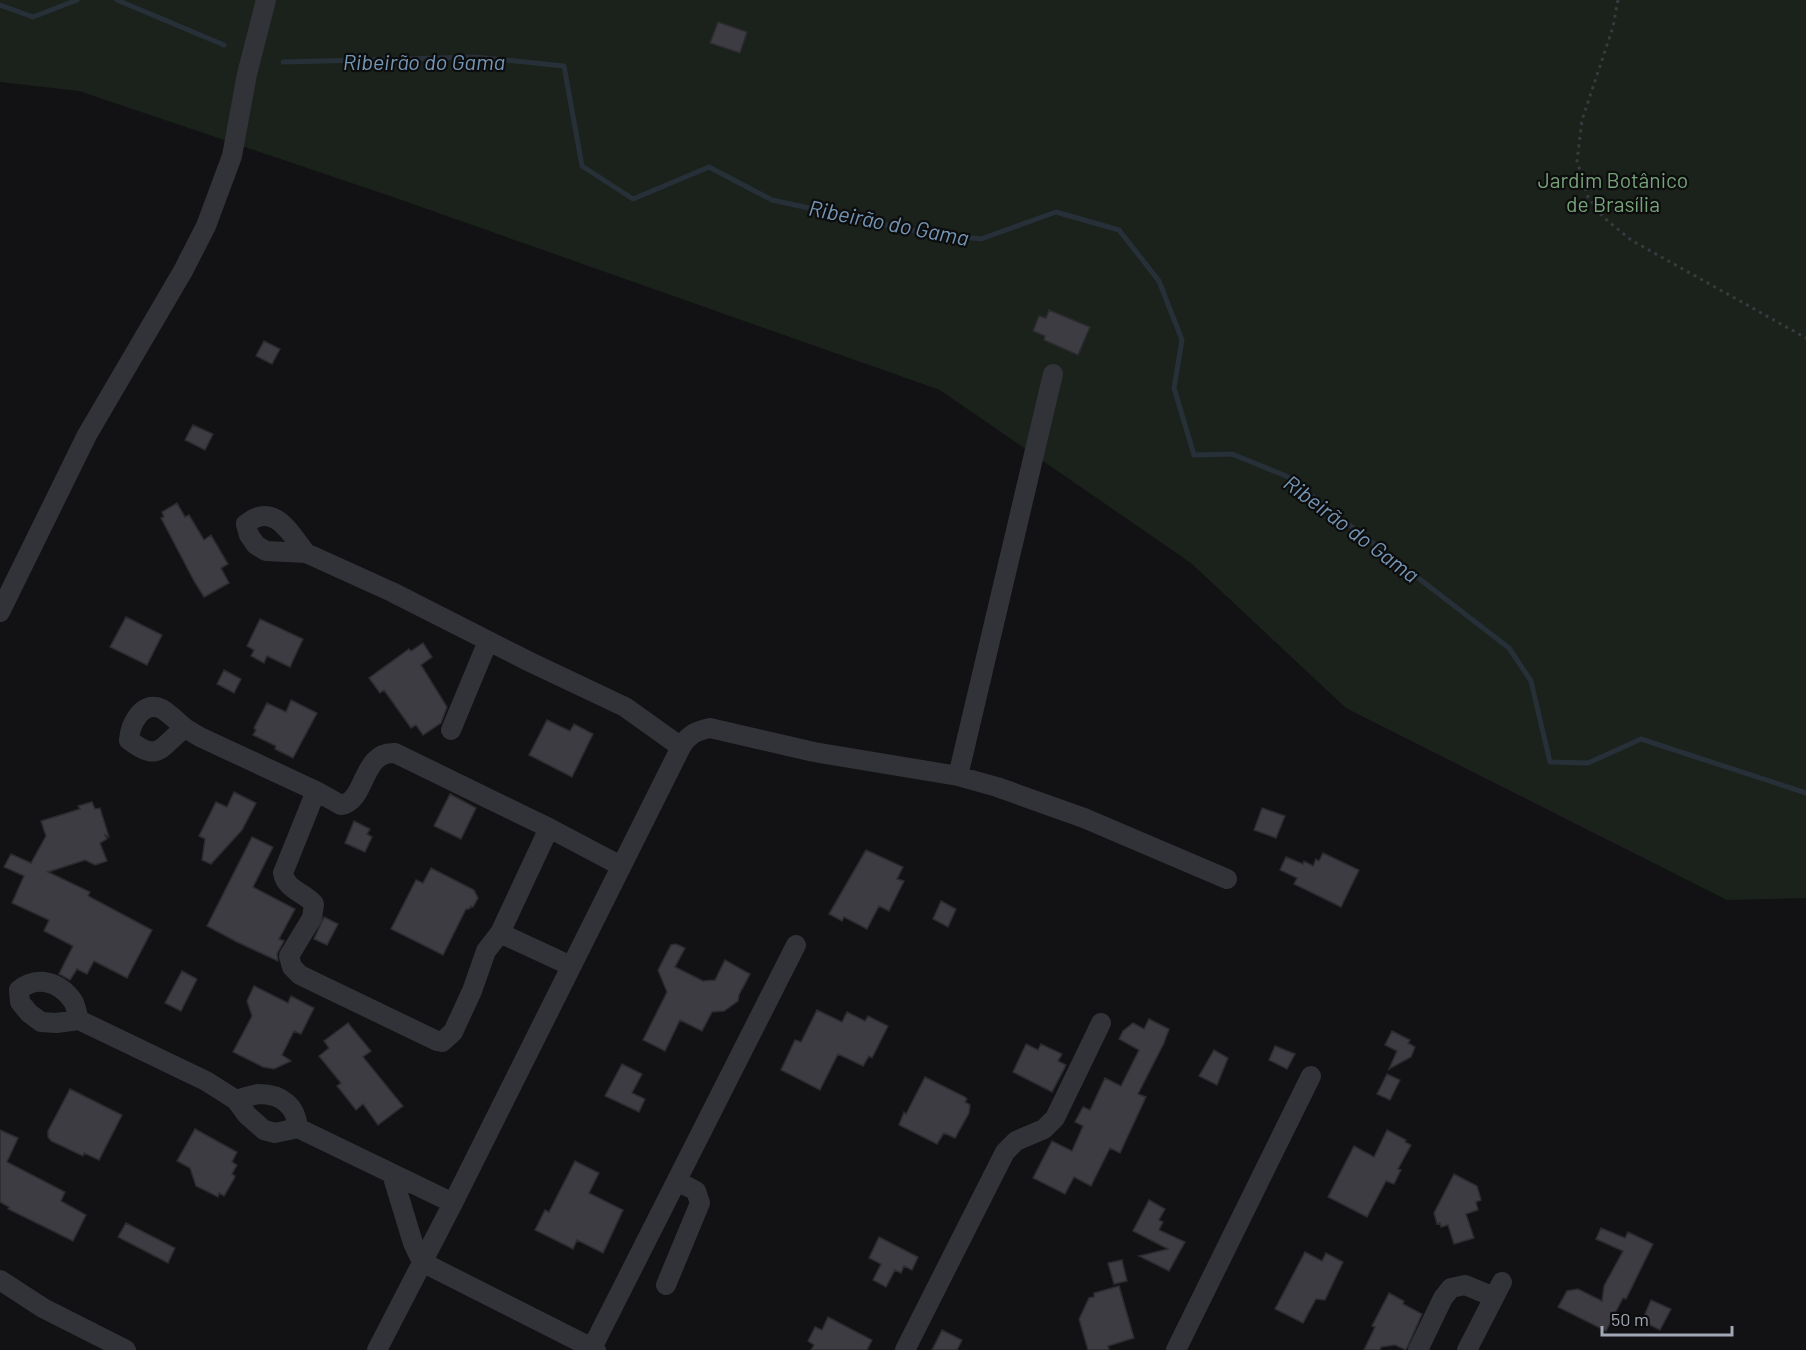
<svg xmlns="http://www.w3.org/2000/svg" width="1806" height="1350" viewBox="0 0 1806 1350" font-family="Barlow,sans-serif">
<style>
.green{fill:#1a221b}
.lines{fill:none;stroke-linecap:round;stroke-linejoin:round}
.stream{stroke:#273038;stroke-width:5}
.building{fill:#3c3c42;stroke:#2c2b30;stroke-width:1.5}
.path{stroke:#383a40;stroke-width:3;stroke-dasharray:3 4.5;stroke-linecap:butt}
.minor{stroke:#323339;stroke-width:20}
.labels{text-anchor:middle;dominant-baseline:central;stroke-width:4.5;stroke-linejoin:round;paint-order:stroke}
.park-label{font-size:21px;fill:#76a37a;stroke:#0d0d0e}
.water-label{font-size:22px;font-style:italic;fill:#7496b5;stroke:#0d0d0e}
</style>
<rect width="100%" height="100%" fill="#121214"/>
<path class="green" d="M 0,0 L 1806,0 L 1806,898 L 1727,900 L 1346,708 L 1191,563 L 940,390 L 387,195 L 79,91 L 0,82 Z"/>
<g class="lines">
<path class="stream" d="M 117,0 L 224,45
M 0,5 L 33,17 L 77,0
M 283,62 L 475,57 L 564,66 L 582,166 L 633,199 L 709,167 L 772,200 L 919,232 L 981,239 L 1056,212 L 1119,230 L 1159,281 L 1182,340 L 1174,388 L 1194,455 L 1232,454 L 1286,476 L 1509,648 L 1531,681 L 1550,762 L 1588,763 L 1641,739 L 1806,793"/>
</g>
<path class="building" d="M 718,22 L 747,32 L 740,53 L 710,43 Z
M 1049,310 L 1090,327 L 1078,355 L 1044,340 L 1045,336 L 1033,331 L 1039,316 L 1046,318 Z
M 264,341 L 280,349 L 272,364 L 256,356 Z
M 193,425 L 213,434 L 205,450 L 185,440 Z
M 177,503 L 185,517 L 189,515 L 204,540 L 211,535 L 228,564 L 221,568 L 229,583 L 206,596 L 204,597 L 194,581 L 161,518 L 164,517 L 162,512 Z
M 126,617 L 162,635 L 147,665 L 110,647 Z
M 260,619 L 303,639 L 290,667 L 267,656 L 264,663 L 251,656 L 254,650 L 247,646 Z
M 423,643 L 432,657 L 421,665 L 447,707 L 441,723 L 423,735 L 416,725 L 411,728 L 384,690 L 380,693 L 369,678 L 409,649 L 411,651 Z
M 224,670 L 241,679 L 234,693 L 217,684 Z
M 291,700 L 317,713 L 293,758 L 275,749 L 276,746 L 253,735 L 256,730 L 254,728 L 267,703 L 286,712 Z
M 547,720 L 570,731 L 574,724 L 593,734 L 572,777 L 529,755 Z
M 234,792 L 256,803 L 242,830 L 211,864 L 202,860 L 205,839 L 199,836 L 216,802 L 227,807 Z
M 450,794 L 476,808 L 461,839 L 434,826 Z
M 92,802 L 95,809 L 100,808 L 109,837 L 105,835 L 107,839 L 100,843 L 107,861 L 95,865 L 85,860 L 48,872 L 90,892 L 88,896 L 152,930 L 127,978 L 94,961 L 87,974 L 77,969 L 70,980 L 59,974 L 73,946 L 44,931 L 49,920 L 12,903 L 24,876 L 4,867 L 11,854 L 31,863 L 46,836 L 41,821 L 80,809 L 78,806 Z
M 1262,808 L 1285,816 L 1276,838 L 1254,830 Z
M 354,821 L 370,829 L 367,834 L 372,837 L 365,852 L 345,843 Z
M 252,837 L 273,847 L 253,887 L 295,909 L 279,939 L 284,941 L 277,954 L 278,961 L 237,942 L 207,926 Z
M 866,850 L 903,867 L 897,879 L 904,881 L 889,911 L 879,906 L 867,929 L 844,917 L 842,921 L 829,914 Z
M 1323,853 L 1359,870 L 1341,907 L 1294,884 L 1297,878 L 1280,870 L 1286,857 L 1303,864 L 1304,861 L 1313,866 L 1316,859 L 1319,861 Z
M 431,868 L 474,890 L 478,898 L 473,907 L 471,906 L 469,909 L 466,909 L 443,955 L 391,929 L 416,880 L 423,883 Z
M 941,901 L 956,909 L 948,927 L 933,919 Z
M 324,917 L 338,924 L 327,945 L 314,939 Z
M 676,944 L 685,948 L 675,967 L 703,981 L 715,980 L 725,960 L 750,974 L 739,995 L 738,1001 L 724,1011 L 712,1012 L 702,1031 L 680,1020 L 665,1051 L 643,1040 L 667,992 L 658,970 L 671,945 Z
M 182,971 L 197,979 L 181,1011 L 165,1003 Z
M 254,986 L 288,1003 L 291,996 L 314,1008 L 301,1034 L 294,1031 L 282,1055 L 291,1061 L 274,1069 L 263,1067 L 233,1052 L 252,1016 L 247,1001 Z
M 817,1010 L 842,1022 L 847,1012 L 865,1021 L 868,1016 L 888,1026 L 872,1058 L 869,1056 L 863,1066 L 838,1054 L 820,1090 L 781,1070 L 795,1040 L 801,1042 Z
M 1149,1019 L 1169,1029 L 1164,1043 L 1138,1094 L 1146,1097 L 1120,1153 L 1110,1148 L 1091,1186 L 1074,1177 L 1065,1194 L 1033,1178 L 1052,1141 L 1072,1151 L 1083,1126 L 1075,1122 L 1083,1107 L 1090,1110 L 1105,1078 L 1121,1086 L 1139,1050 L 1119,1039 L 1123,1031 L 1133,1023 L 1144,1029 Z
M 348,1023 L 371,1051 L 363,1057 L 403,1106 L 378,1125 L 363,1104 L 356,1110 L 337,1086 L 341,1083 L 319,1056 L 329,1048 L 324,1041 Z
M 1392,1031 L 1410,1040 L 1408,1043 L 1415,1047 L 1411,1057 L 1389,1069 L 1397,1051 L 1385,1045 Z
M 1026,1044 L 1038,1050 L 1041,1044 L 1062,1054 L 1058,1061 L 1066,1065 L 1052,1092 L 1013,1072 Z
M 1275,1046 L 1295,1054 L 1287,1069 L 1269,1060 Z
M 1214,1050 L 1228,1058 L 1217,1085 L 1199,1076 Z
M 622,1064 L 642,1074 L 632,1093 L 645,1099 L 639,1112 L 605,1096 Z
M 1387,1074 L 1400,1080 L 1390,1100 L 1377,1094 Z
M 925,1077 L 965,1097 L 967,1099 L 965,1102 L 970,1105 L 969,1113 L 955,1138 L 944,1133 L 937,1144 L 899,1125 L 904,1112 L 906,1114 Z
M 70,1089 L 122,1115 L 99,1160 L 84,1153 L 83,1156 L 51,1141 L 48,1137 L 48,1131 Z
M 195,1129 L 237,1152 L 232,1162 L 237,1165 L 232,1174 L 235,1176 L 234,1179 L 224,1196 L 219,1193 L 218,1197 L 196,1186 L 190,1168 L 177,1161 Z
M 0,1130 L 18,1138 L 7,1162 L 65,1192 L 61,1201 L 86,1215 L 73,1241 L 8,1209 L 9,1207 L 0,1202 Z
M 1387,1130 L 1406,1140 L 1405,1142 L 1411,1145 L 1398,1169 L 1401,1170 L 1394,1184 L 1386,1181 L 1367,1217 L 1328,1197 L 1354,1146 L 1374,1157 Z
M 575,1161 L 599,1173 L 589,1193 L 623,1210 L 603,1253 L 577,1240 L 573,1249 L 535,1230 L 545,1210 L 549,1212 Z
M 1454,1174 L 1477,1186 L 1481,1200 L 1476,1202 L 1478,1210 L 1466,1214 L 1474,1238 L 1454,1244 L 1448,1225 L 1441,1227 L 1440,1223 L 1437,1224 L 1434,1213 Z
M 1149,1200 L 1165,1209 L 1159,1220 L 1163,1222 L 1159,1230 L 1185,1242 L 1169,1271 L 1139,1256 L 1168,1249 L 1133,1231 Z
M 126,1223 L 175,1248 L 168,1263 L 118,1237 Z
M 1601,1228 L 1625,1238 L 1628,1232 L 1653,1244 L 1626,1299 L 1623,1298 L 1606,1331 L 1558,1307 L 1567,1291 L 1578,1289 L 1602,1301 L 1604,1286 L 1623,1251 L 1596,1239 Z
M 879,1237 L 918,1257 L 912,1270 L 904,1266 L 901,1273 L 895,1270 L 886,1287 L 873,1280 L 881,1264 L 869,1258 Z
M 1305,1252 L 1322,1261 L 1326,1253 L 1343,1262 L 1325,1300 L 1316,1299 L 1303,1323 L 1275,1309 Z
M 1122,1260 L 1127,1281 L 1114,1284 L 1108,1263 Z
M 1119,1286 L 1134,1338 L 1108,1346 L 1109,1350 L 1088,1350 L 1079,1319 L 1089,1298 L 1094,1297 L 1094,1293 Z
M 1389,1293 L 1404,1301 L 1403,1304 L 1422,1314 L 1406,1350 L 1395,1345 L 1381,1347 L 1380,1350 L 1364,1350 L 1375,1327 L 1372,1326 Z
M 1651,1300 L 1671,1309 L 1660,1330 L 1642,1321 Z
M 828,1317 L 872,1340 L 867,1350 L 811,1350 L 814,1345 L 808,1341 L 815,1327 L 822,1330 Z
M 942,1330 L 962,1340 L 957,1350 L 932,1350 Z"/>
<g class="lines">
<path class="path" d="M 1618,0 L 1613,27 L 1582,120 L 1577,161 L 1588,197 L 1603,217 L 1631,240 L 1806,338"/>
<path class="minor" d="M 306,553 C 290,533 274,501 246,524 L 249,535 L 256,545 L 266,551 L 306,553 L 392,592 L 530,662 L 625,707 L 681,747
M 0,612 L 87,435 L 183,271 L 206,226 L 232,156 L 247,74 L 266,0
M 185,728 C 178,722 170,714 162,709 C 142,699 130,725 129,740 C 160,764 160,746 185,728 L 200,737 L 316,791 L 341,805 C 367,801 361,751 395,753 L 549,828 L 621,866
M 451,730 L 488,641
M 958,776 L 1053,374
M 316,791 L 283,873 C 286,890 304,892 314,904 L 312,918 L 289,956 L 292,967 L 300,975 L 437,1041 L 442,1042 L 453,1032 L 472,991 L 486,951 L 500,933 L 571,966
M 500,933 L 549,828
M 79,1020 C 77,1014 76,1006 73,1001 C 60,982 37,975 19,990 L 20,1002 L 29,1013 L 41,1022 L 56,1023 L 79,1020 L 206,1081 L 236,1100 L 247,1115 L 264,1130 L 275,1133 L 298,1128 L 453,1203
M 236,1100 C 243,1098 252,1095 259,1094 C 282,1094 296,1106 298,1128
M 392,1174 L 413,1243 L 422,1262 L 596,1350
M 0,1280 L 43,1308 L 126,1350
M 666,1285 L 700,1203 L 696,1191 L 677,1181
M 592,1348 L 796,945
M 377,1350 L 453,1203 L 681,747 C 689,734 696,731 710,728 L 814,752 L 958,776 L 997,787 L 1084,818 L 1227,879
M 905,1350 L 1005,1152 L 1016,1141 L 1044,1129 L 1055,1118 L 1101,1023
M 1176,1350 L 1311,1076
M 1418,1350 L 1443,1298 L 1451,1288 L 1465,1285 L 1494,1297
M 1467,1350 L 1502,1282"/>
</g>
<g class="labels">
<g class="park-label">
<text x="1613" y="179">Jardim Botânico<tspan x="1613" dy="24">de Brasília</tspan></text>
</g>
<g class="water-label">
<text x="424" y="61">Ribeirão do Gama</text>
<text transform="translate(889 222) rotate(11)">Ribeirão do Gama</text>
<text transform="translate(1352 528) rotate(37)">Ribeirão do Gama</text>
</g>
</g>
<path d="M1602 1326v9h130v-9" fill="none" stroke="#a2a7b6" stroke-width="3"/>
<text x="1611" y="1326" font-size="18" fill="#a2a7b6" stroke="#0d0d0e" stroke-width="4.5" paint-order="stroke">50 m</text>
</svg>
